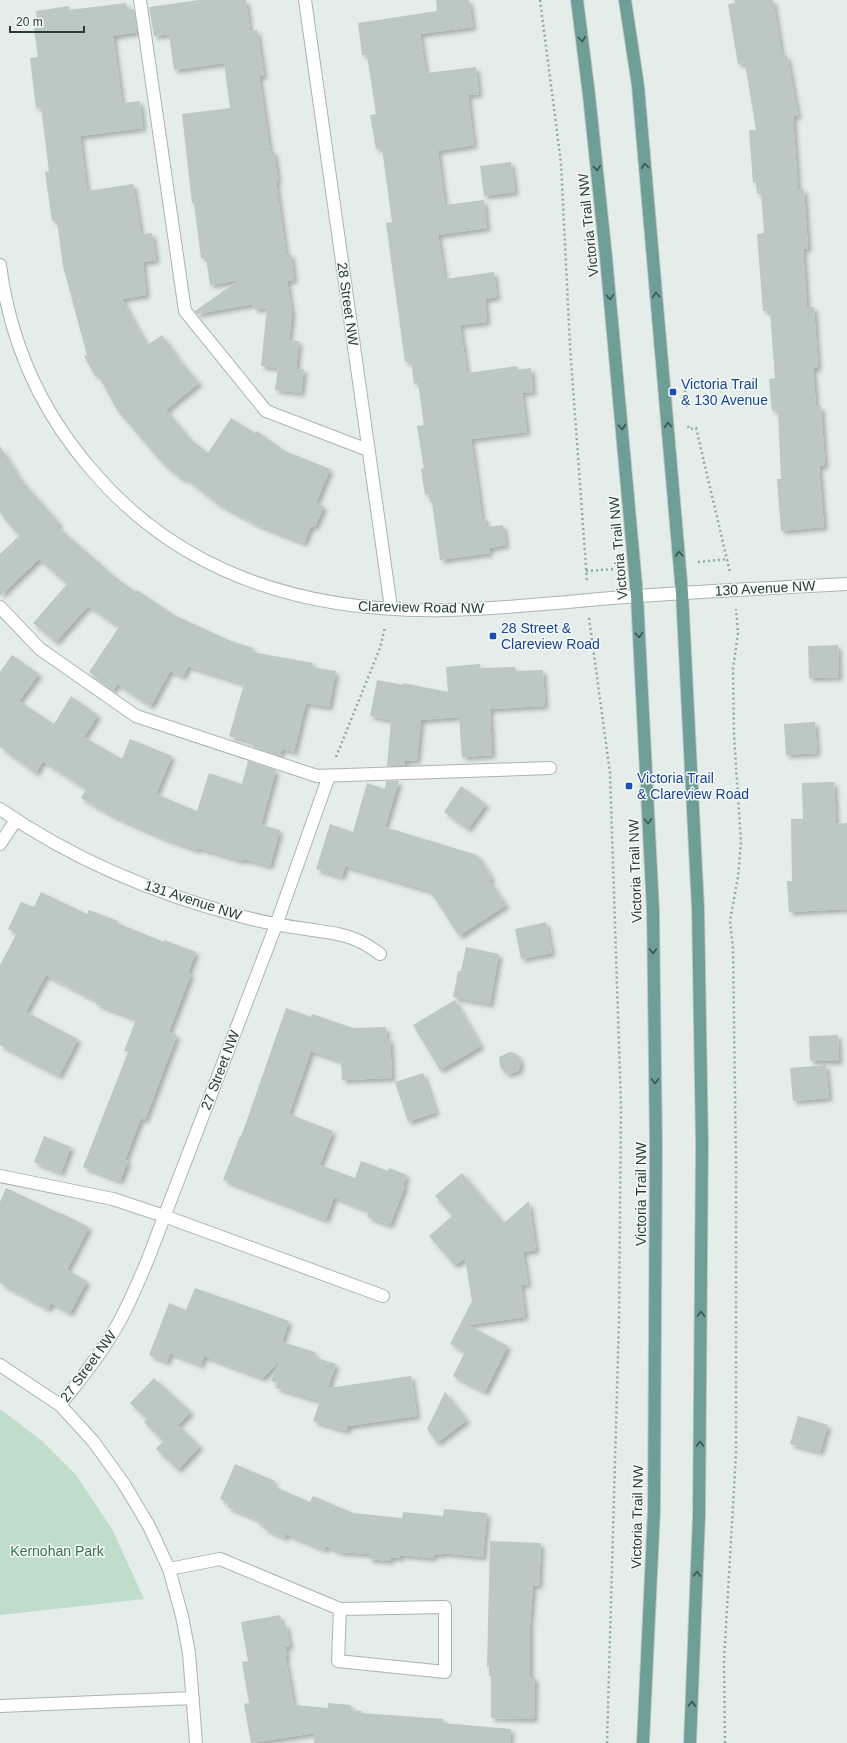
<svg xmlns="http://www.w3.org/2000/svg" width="847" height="1743" viewBox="0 0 847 1743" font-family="Helvetica,sans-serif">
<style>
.green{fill:#c0dcca}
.building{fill:#bbc8c3;filter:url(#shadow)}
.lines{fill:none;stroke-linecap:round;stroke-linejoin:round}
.minor-casing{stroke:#a8b5b1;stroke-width:14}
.major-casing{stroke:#c2c9c8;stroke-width:14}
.path{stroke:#89aea5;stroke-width:2.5;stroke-dasharray:2 3;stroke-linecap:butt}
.minor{stroke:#fff;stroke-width:12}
.major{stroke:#6e9e96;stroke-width:12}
.oneway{stroke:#385550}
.transit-dot{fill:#1a4fb4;stroke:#f6faf8;stroke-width:1.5}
.labels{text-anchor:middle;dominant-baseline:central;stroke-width:3;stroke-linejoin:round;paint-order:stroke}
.street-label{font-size:14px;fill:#263d39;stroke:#f6faf8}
.transit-label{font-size:14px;fill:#164399;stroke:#f6faf8;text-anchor:start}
.park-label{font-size:14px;fill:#337150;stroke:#f6faf8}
</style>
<defs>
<filter id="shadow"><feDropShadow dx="3.5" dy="3.5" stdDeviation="2" flood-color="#0004"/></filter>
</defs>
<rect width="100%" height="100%" fill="#e5edea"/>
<path class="green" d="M 0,1409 L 42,1441 L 76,1475 L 112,1529 L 144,1599 L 0,1615 Z"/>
<path class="building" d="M 199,0 L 246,0 L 250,31 L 257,30 L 264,76 L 259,76 L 270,152 L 274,151 L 278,181 L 276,182 L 286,254 L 291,254 L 294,280 L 287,281 L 292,313 L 289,340 L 299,341 L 296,369 L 304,369 L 301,393 L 275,390 L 278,368 L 261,366 L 267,308 L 254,309 L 253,304 L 197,314 L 195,311 L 239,280 L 210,285 L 206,258 L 201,258 L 194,203 L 192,203 L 182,114 L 230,108 L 224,63 L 174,70 L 169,34 L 154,36 L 149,7 Z
M 436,0 L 469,0 L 473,27 L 420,34 L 426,73 L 476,67 L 479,94 L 468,95 L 474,145 L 438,151 L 445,205 L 484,200 L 487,228 L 438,235 L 445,279 L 494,272 L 497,297 L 485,299 L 487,322 L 460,325 L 467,373 L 517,366 L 518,370 L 531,368 L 533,392 L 522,393 L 527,432 L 471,439 L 482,518 L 485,518 L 486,527 L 503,525 L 506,545 L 489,548 L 490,553 L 440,560 L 432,502 L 430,503 L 429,494 L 425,495 L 421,469 L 424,468 L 417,426 L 424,425 L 418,383 L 414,384 L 411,361 L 405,362 L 386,223 L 392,222 L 382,148 L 376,149 L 370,115 L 376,114 L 367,55 L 362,55 L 358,23 L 437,11 Z
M 734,0 L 773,0 L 782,56 L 787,55 L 798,116 L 793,116 L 798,189 L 804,189 L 808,249 L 803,249 L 807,307 L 814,307 L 818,368 L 813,368 L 816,406 L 821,406 L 825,466 L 819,466 L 824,527 L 781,531 L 777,479 L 781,479 L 778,410 L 772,411 L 769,379 L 775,378 L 770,311 L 763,311 L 757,234 L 763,233 L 764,231 L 761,193 L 757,194 L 756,182 L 753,183 L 749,130 L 756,130 L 745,63 L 738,64 L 728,4 L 735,3 Z
M 126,3 L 127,10 L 134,9 L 137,32 L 113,36 L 122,103 L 140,101 L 143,128 L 80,136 L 87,191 L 133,184 L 141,234 L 152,233 L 156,260 L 143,262 L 146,295 L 122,299 L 147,345 L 162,335 L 181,362 L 199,383 L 166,410 L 190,439 L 208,453 L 231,418 L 255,433 L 257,431 L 285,451 L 330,469 L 316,503 L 324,506 L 315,527 L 311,526 L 304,543 L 258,525 L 218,504 L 185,478 L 184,480 L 164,465 L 117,410 L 98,375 L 95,376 L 84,356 L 87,355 L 63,266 L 57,221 L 52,221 L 45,172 L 49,171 L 41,107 L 36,108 L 30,58 L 38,57 L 34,28 L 38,27 L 36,11 L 69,6 L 69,10 Z
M 511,162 L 515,192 L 484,196 L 480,166 Z
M 0,446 L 21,480 L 60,524 L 57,526 L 115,577 L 136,592 L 137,590 L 174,615 L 231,641 L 253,648 L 252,652 L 313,663 L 312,667 L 336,671 L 329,707 L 306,703 L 294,752 L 282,749 L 280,756 L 252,746 L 253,742 L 229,736 L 244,684 L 188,666 L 183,677 L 170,671 L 151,706 L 117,684 L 113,691 L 103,684 L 89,672 L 119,627 L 88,606 L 56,642 L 33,623 L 67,584 L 39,559 L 0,596 L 0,554 L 19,536 L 0,513 Z
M 838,645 L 839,677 L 809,678 L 808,646 Z
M 12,655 L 39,674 L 19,701 L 54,724 L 71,696 L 98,715 L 84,737 L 122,759 L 130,739 L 172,756 L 156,794 L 197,811 L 209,773 L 242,784 L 248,761 L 276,770 L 261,825 L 280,830 L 270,866 L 244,859 L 243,861 L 198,848 L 197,850 L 168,840 L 113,816 L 81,798 L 86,789 L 43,761 L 36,773 L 0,747 L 0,672 Z
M 480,664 L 480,668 L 515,667 L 516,671 L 543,670 L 545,706 L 490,709 L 492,755 L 462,757 L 459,717 L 421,720 L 417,760 L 405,761 L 404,766 L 387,766 L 391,720 L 370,716 L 377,680 L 403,685 L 403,683 L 448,692 L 446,667 Z
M 815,722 L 817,753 L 786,755 L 784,724 Z
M 386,781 L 399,781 L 385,827 L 477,855 L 492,878 L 489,880 L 506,905 L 459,936 L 430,891 L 345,866 L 342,877 L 316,869 L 330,824 L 353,832 L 367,783 L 385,789 Z
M 834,782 L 836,824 L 847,823 L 847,909 L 789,912 L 787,881 L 792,881 L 791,819 L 803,819 L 802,783 Z
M 461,786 L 486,804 L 468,829 L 444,812 Z
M 41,892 L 87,914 L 89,910 L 118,921 L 117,923 L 164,942 L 164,940 L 196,952 L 188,973 L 191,974 L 169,1032 L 177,1035 L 145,1120 L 141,1118 L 125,1160 L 128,1161 L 120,1181 L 83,1167 L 128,1052 L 124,1051 L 136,1019 L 96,1004 L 97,1001 L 46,975 L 26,1012 L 78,1039 L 59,1076 L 0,1045 L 0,965 L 17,933 L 8,929 L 21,902 L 34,907 Z
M 546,922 L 552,953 L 521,959 L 515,929 Z
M 466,947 L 499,954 L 490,1004 L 453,997 L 458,971 L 461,971 Z
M 455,1000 L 481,1046 L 440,1070 L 413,1025 Z
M 286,1008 L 311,1017 L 312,1014 L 353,1028 L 386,1027 L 387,1040 L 390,1038 L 392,1078 L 342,1080 L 341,1061 L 311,1051 L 289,1114 L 333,1131 L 320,1165 L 355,1178 L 361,1161 L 388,1171 L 389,1168 L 407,1175 L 403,1186 L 405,1186 L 390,1225 L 367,1217 L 369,1211 L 334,1197 L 326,1220 L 223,1180 L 240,1136 L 241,1137 Z
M 838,1035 L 839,1061 L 810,1061 L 809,1036 Z
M 509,1052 L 515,1053 L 519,1057 L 521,1064 L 518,1071 L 509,1074 L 505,1072 L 500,1067 L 499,1057 Z
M 826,1065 L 829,1098 L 793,1101 L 790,1068 Z
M 423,1073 L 436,1112 L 408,1122 L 395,1082 Z
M 44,1136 L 71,1147 L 61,1173 L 34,1162 Z
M 462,1173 L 504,1223 L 529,1201 L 536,1250 L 523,1252 L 528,1284 L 521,1285 L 525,1317 L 468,1325 L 508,1346 L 485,1392 L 453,1376 L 465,1352 L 450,1344 L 472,1301 L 465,1259 L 454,1265 L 429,1236 L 452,1216 L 435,1196 Z
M 6,1188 L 61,1214 L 61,1213 L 89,1227 L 67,1270 L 87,1281 L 70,1313 L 51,1303 L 48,1309 L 0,1283 L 0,1202 Z
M 195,1288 L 289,1321 L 282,1342 L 315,1352 L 314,1357 L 336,1364 L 328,1388 L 411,1376 L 417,1416 L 348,1426 L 346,1431 L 313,1421 L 320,1401 L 276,1388 L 278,1383 L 271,1381 L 280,1360 L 263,1378 L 204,1356 L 201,1365 L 170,1353 L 167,1362 L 149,1355 L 169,1303 L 186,1310 Z
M 154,1378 L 191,1412 L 178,1425 L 200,1446 L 178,1470 L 156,1449 L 163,1441 L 144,1422 L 147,1419 L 130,1403 Z
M 445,1392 L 467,1420 L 437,1443 L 427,1429 Z
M 798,1416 L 828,1425 L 820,1452 L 790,1444 Z
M 235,1464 L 275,1481 L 273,1486 L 310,1502 L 313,1496 L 353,1513 L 402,1518 L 403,1512 L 443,1516 L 444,1509 L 487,1513 L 483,1557 L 442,1553 L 442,1555 L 434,1554 L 433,1558 L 400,1555 L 400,1558 L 391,1557 L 390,1561 L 369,1559 L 369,1554 L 339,1552 L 326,1546 L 325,1550 L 286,1534 L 285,1538 L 263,1528 L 264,1525 L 256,1521 L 257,1519 L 227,1507 L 229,1503 L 220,1499 Z
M 490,1541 L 541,1543 L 539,1586 L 533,1585 L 530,1625 L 530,1677 L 535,1677 L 534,1719 L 491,1718 L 491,1676 L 489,1676 L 489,1666 L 487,1667 Z
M 280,1615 L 282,1625 L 286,1624 L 290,1646 L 285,1647 L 287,1656 L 285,1656 L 294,1705 L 328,1708 L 328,1703 L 351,1705 L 351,1710 L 362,1711 L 361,1713 L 443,1719 L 443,1723 L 511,1729 L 510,1743 L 314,1743 L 315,1733 L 251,1743 L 244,1704 L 249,1703 L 242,1662 L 248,1661 L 241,1622 Z"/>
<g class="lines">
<defs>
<path id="minor" d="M 140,0 L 185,311 L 266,411 L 368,450
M 305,0 L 391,608
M 0,265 C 10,342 40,410 91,469 C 182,577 308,613 446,610 C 501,609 556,603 611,598 C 689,592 768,588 847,584
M 0,607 L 40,649 L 136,716 L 317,776 L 550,768
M 0,809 C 72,859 156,894 240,916 C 262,922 284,926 306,929 C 324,932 343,933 359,941 C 366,944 373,949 380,954
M 0,844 L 16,820
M 0,1176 L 113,1199 L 164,1216 L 383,1296
M 0,1365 L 60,1405 L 93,1441 L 124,1484 L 149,1526 L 169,1569 L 182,1616 L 189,1653 L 196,1743
M 60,1405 C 78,1382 97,1360 112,1334 C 127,1310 137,1285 148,1259 L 276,925 L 329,776
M 169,1569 L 220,1559 L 340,1609 L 445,1607 L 445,1672 L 338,1661 L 340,1609
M 0,1706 L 193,1698"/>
<path id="major" d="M 577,0 L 589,95 L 606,257 L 637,596 L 653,910 L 656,1146 L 654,1511 L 643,1743
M 625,0 L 638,86 L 682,593 L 698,908 L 702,1144 L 699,1516 L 690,1743"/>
</defs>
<use href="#minor" class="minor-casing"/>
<use href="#major" class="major-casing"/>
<path class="path" d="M 540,0 L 561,163 L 570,346 L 587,581
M 685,390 L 687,409
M 688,426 L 689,429 L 696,428 L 730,572
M 698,562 L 727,559
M 586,571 L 615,569
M 589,618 L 610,773 L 621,1105 L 619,1321 L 607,1743
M 336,757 L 380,648 L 385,627
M 725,1743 L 724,1661 L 736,1454 L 736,1165 L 733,948 L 730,921 L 738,877 L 741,842 L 734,735 L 733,669 L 738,633 L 736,609"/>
<use href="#minor" class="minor"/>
<use href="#major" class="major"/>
</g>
<defs><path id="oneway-chevron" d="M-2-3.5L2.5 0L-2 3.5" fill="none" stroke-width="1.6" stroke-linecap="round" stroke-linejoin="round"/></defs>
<g class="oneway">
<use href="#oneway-chevron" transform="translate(582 39) rotate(83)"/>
<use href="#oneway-chevron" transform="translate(645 166) rotate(-95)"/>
<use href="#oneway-chevron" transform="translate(597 168) rotate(84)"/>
<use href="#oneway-chevron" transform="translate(656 295) rotate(-95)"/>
<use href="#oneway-chevron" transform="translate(610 297) rotate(85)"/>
<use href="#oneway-chevron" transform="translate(668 425) rotate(-95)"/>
<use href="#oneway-chevron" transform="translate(622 427) rotate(85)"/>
<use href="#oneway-chevron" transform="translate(679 554) rotate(-95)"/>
<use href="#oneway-chevron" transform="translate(639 635) rotate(87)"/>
<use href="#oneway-chevron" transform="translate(648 821) rotate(87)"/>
<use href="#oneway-chevron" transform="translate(653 951) rotate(89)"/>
<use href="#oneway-chevron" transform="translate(655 1081) rotate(89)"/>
<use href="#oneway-chevron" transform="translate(701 1314) rotate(-90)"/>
<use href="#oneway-chevron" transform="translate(700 1444) rotate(-90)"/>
<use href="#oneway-chevron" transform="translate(697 1574) rotate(-88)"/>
<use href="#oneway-chevron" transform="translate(692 1704) rotate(-87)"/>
</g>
<g class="transit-dot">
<rect x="669" y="388" width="8" height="8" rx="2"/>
<rect x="489" y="632" width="8" height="8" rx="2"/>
<rect x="625" y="782" width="8" height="8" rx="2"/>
</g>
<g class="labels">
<g class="street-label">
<text transform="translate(588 225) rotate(-96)">Victoria Trail NW</text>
<text transform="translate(348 304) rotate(82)">28 Street NW</text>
<text transform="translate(618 548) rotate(-95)">Victoria Trail NW</text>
<text transform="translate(765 588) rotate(-3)">130 Avenue NW</text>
<text transform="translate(421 607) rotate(1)">Clareview Road NW</text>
<text transform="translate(635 871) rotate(-92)">Victoria Trail NW</text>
<text transform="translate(193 900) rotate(18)">131 Avenue NW</text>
<text transform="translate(220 1070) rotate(-69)">27 Street NW</text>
<text transform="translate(641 1194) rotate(-90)">Victoria Trail NW</text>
<text transform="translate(88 1366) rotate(-54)">27 Street NW</text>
<text transform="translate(637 1517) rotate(-89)">Victoria Trail NW</text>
</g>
<g class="transit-label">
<text x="681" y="384">Victoria Trail<tspan x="681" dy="16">&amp; 130 Avenue</tspan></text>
<text x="501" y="628">28 Street &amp;<tspan x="501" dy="16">Clareview Road</tspan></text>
<text x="637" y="778">Victoria Trail<tspan x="637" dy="16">&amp; Clareview Road</tspan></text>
</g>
<g class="park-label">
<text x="57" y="1551">Kernohan Park</text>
</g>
</g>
<path d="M10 26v6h74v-6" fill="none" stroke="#263d39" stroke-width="2"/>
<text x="16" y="26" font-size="12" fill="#263d39" stroke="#f6faf8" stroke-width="3" paint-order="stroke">20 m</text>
</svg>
